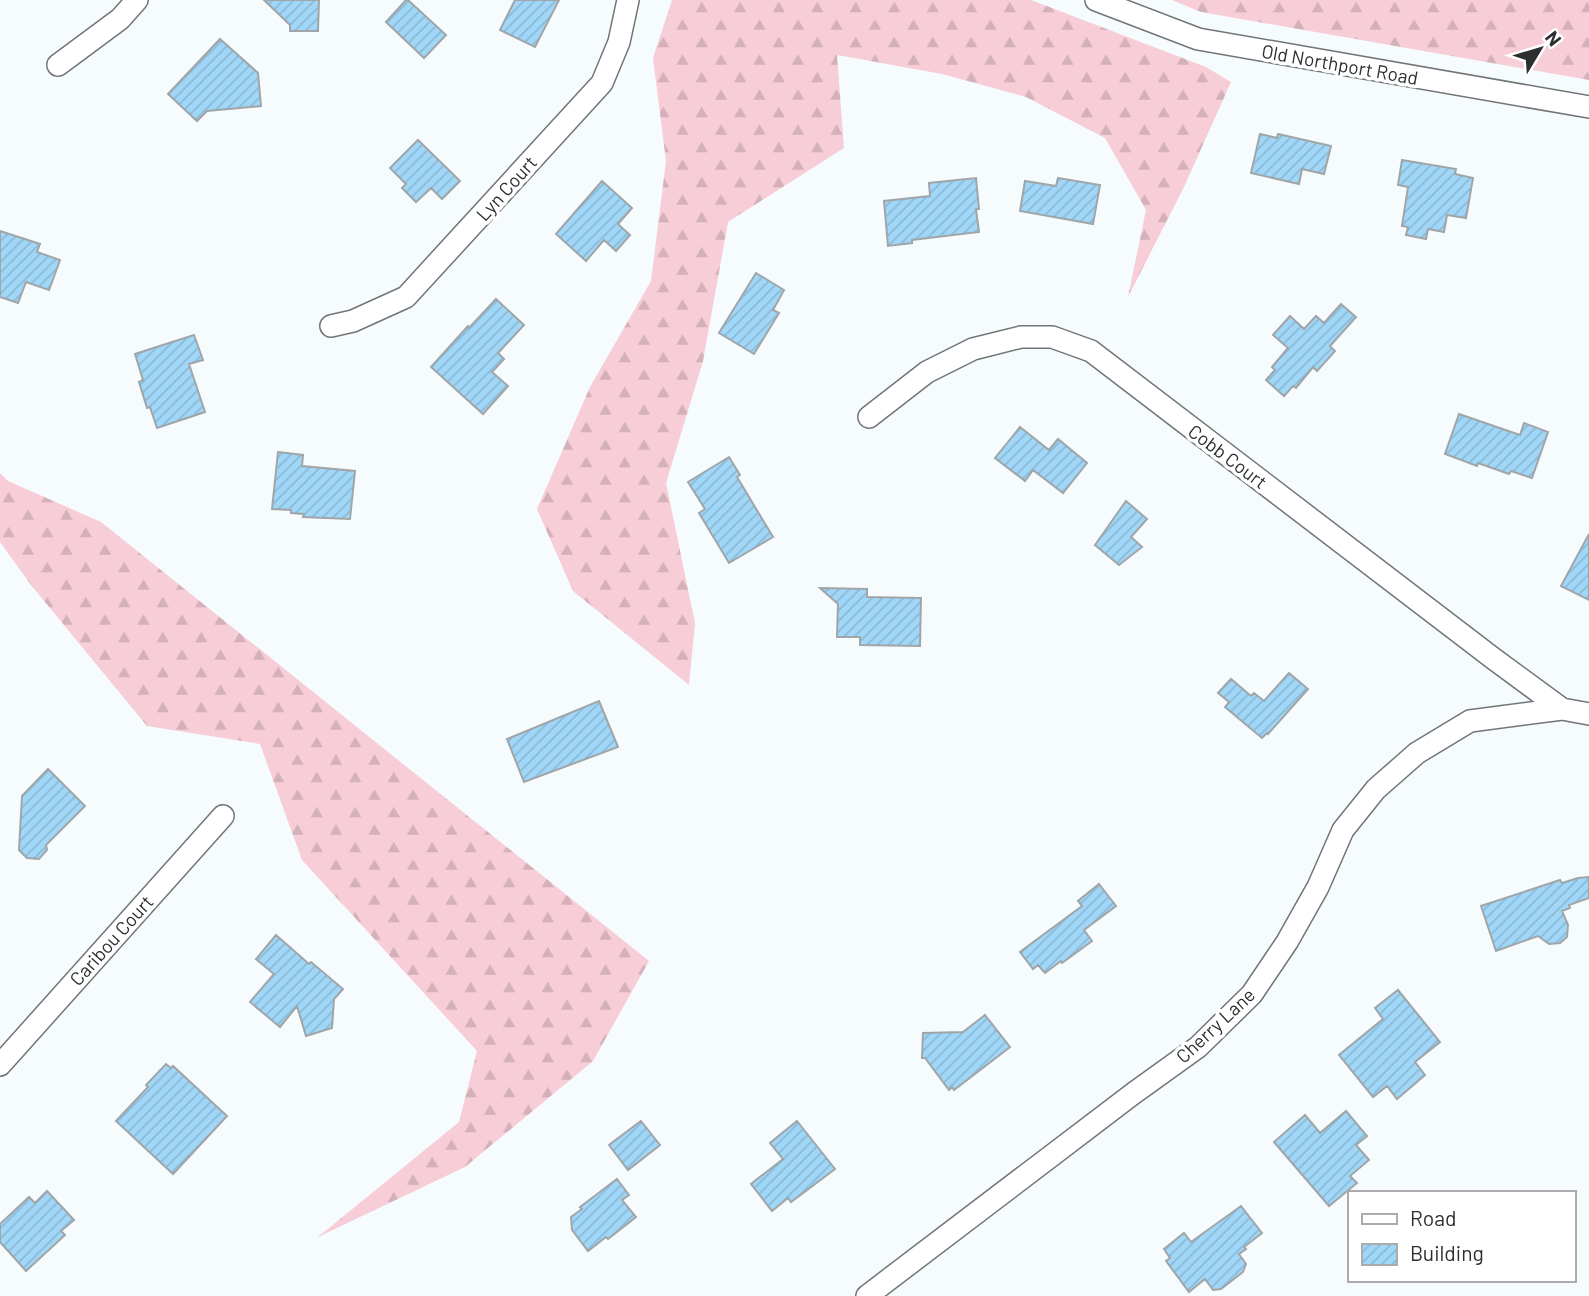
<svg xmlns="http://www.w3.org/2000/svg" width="1589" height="1296" viewBox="0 0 1589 1296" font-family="Barlow,sans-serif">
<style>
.forest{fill:url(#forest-firs)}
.building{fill:url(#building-hatch);stroke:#a0a5a8;stroke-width:2}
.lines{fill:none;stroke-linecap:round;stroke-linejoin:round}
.minor-casing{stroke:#717578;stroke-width:24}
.minor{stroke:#fff;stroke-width:21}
.labels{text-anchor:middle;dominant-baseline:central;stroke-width:7;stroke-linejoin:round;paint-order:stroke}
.street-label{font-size:19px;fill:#2c2e30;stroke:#fff}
</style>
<defs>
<pattern id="forest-firs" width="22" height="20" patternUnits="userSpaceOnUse" patternTransform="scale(1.75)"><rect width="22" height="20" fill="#f7cdd7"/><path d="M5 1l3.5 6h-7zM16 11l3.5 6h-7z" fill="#d4b0b9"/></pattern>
<pattern id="building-hatch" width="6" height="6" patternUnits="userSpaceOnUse" patternTransform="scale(1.75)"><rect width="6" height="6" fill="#a0d7f8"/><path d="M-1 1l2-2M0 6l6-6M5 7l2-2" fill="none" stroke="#8ab9d5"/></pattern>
</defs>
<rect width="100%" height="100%" fill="#f6fbfe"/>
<path class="forest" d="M 672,0 L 1031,0 L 1206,67 L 1231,82 L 1184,187 L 1128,297 L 1146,210 L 1105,138 L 1026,97 L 942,74 L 837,55 L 844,148 L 728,222 L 703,361 L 666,483 L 695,623 L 689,685 L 573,591 L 537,509 L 590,387 L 651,281 L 666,161 L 653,58 Z
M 1172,0 L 1589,0 L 1589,80 L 1201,12 Z
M 0,473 L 8,481 L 101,522 L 649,961 L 593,1061 L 465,1167 L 318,1237 L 459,1122 L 477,1051 L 302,860 L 260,744 L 147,726 L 31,585 L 0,542 Z"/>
<path class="building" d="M 264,0 L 319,0 L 318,31 L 290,31 L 290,25 Z
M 406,0 L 408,0 L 446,35 L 424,58 L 386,22 Z
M 515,0 L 559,0 L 535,47 L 500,30 Z
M 220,39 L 258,73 L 261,106 L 207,111 L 197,121 L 168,94 Z
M 1260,134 L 1277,138 L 1278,134 L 1331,146 L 1324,174 L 1302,169 L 1299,184 L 1251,173 Z
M 418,140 L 460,181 L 442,199 L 431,188 L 416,202 L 402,188 L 406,184 L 390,168 Z
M 1402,160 L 1456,169 L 1455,174 L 1473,178 L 1466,218 L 1447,215 L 1444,232 L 1428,229 L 1426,239 L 1406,235 L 1408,227 L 1402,226 L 1408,187 L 1398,185 Z
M 976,178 L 979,209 L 976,209 L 979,232 L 912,240 L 912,243 L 888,246 L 884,201 L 930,196 L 929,183 Z
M 1058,178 L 1100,185 L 1093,224 L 1020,211 L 1025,181 L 1056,186 Z
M 602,181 L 632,208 L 618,224 L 630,235 L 616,251 L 604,240 L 586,261 L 556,234 Z
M 0,231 L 40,244 L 37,252 L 60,260 L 49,290 L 26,282 L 18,303 L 0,297 Z
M 756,273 L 784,290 L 773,310 L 779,313 L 754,354 L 719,333 Z
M 496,299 L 524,325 L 498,353 L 504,359 L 492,372 L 508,386 L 483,414 L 431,367 L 468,326 L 469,328 Z
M 1341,304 L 1356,317 L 1330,346 L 1335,351 L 1317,371 L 1313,367 L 1296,388 L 1293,386 L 1284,396 L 1266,380 L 1275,370 L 1272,367 L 1288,348 L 1273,335 L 1290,316 L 1304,329 L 1316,316 L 1324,323 Z
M 194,335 L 203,360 L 189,364 L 205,412 L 157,428 L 150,407 L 147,408 L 139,382 L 143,380 L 135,354 Z
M 1459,414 L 1520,435 L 1524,423 L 1548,432 L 1532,478 L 1511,471 L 1509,474 L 1478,463 L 1477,466 L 1445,454 Z
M 1020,427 L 1049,450 L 1058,439 L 1087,463 L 1063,493 L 1033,470 L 1025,481 L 995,458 Z
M 278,452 L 303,455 L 302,466 L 355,471 L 350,519 L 303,517 L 304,514 L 291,513 L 291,510 L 272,509 Z
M 729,457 L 740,475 L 737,477 L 773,537 L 729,563 L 699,513 L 705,509 L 688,482 Z
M 1126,501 L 1147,519 L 1131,537 L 1142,547 L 1119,565 L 1095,545 Z
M 1589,534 L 1589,600 L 1561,586 Z
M 820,588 L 867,589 L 867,597 L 921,598 L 920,646 L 860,645 L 860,637 L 837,637 L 838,604 Z
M 1289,673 L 1308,689 L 1268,734 L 1267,733 L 1262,738 L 1225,707 L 1229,702 L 1218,693 L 1231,679 L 1251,696 L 1254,693 L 1264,701 Z
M 599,701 L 618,747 L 524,782 L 507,739 Z
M 48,769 L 85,806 L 46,845 L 47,850 L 39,859 L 27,858 L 19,850 L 22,796 Z
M 1589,877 L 1589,898 L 1569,905 L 1570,908 L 1562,911 L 1568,925 L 1567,937 L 1560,943 L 1549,944 L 1538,936 L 1496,951 L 1481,906 L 1560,880 L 1562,883 L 1578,878 Z
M 1099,884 L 1116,906 L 1084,930 L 1092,941 L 1062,963 L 1061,961 L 1045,973 L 1038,965 L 1033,969 L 1020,952 L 1082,906 L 1078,901 Z
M 276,935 L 309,964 L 311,962 L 343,989 L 334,999 L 332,1028 L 306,1036 L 297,1006 L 280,1027 L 250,1002 L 274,974 L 256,959 Z
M 1398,990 L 1440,1042 L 1415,1062 L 1425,1075 L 1397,1099 L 1387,1086 L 1373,1097 L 1339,1055 L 1383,1019 L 1375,1008 Z
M 985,1015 L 1010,1047 L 954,1090 L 952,1087 L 949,1090 L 925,1058 L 922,1058 L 923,1033 L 963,1032 Z
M 166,1064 L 171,1068 L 173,1066 L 227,1116 L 173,1174 L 116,1121 L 148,1087 L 146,1085 Z
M 1346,1111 L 1367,1136 L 1356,1145 L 1369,1160 L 1350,1176 L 1357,1183 L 1329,1206 L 1274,1142 L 1305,1115 L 1320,1133 Z
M 641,1121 L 660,1145 L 628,1170 L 609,1145 Z
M 797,1121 L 835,1169 L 791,1202 L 788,1198 L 772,1211 L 751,1184 L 783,1159 L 770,1143 Z
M 617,1179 L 629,1195 L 622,1200 L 636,1217 L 608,1239 L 606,1237 L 588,1251 L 572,1230 L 571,1217 L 582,1209 L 580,1207 Z
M 47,1191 L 74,1220 L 61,1231 L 65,1235 L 26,1271 L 0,1242 L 0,1224 L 29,1197 L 35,1203 Z
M 1241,1206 L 1262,1233 L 1244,1247 L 1246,1249 L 1239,1254 L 1246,1264 L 1243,1272 L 1221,1289 L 1213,1290 L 1205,1279 L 1189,1292 L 1166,1261 L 1170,1258 L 1164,1249 L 1184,1233 L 1191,1242 Z"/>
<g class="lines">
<defs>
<path id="minor" d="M 1096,0 L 1198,39 L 1589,107
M 58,65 L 120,19 L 137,0
M 331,326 L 353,321 L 406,297 L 602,83 L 619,42 L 628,0
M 869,417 L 927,372 L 973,349 L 1021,337 L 1052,337 L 1091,351 L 1494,659 L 1562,709
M 0,1065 L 223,816
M 867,1296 L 1134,1093 L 1198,1047 L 1252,994 L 1287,942 L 1318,887 L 1343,830 L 1376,789 L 1417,753 L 1470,721 L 1562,709 L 1589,714"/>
</defs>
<use href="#minor" class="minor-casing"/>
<use href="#minor" class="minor"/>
</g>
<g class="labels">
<g class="street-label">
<text transform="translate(1340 64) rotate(10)">Old Northport Road</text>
<text transform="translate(506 188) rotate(-48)">Lyn Court</text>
<text transform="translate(1228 456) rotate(37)">Cobb Court</text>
<text transform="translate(111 940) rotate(-48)">Caribou Court</text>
<text transform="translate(1215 1025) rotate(-43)">Cherry Lane</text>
</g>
</g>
<rect x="1348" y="1191" width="228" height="91" fill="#ffffff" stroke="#ababac" stroke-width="2"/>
<rect x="1362" y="1214" width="35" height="10" fill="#ffffff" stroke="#ababac" stroke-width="2"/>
<text x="1410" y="1226" font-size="21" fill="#2c2e30">Road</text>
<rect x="1362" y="1244" width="35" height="21" fill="url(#building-hatch)" stroke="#ababac" stroke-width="2"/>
<text x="1410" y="1261" font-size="21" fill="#2c2e30">Building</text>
<g transform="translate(1540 49) rotate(52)" stroke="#ffffff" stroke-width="5" paint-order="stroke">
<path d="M0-5L12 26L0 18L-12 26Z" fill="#2c2e30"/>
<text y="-10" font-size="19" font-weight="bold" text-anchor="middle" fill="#2c2e30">N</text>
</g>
</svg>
